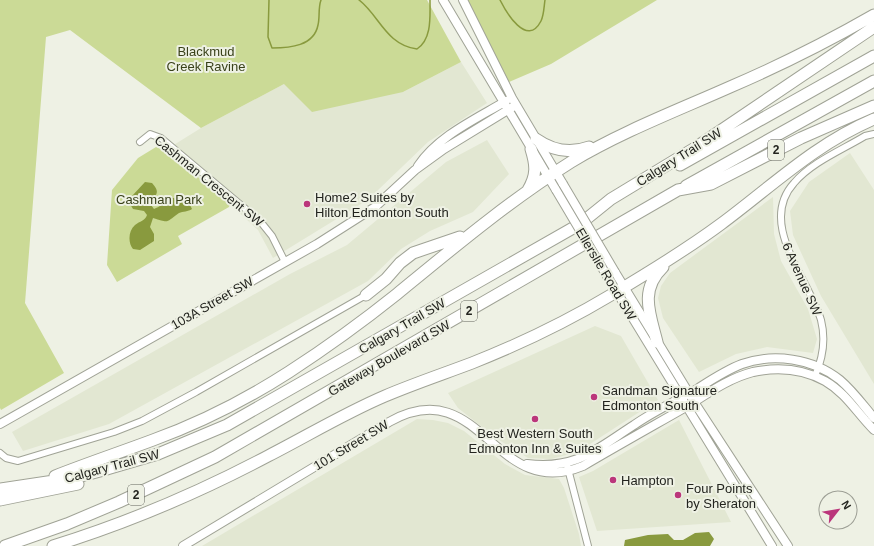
<svg xmlns="http://www.w3.org/2000/svg" width="874" height="546" viewBox="0 0 874 546" font-family="Helvetica,sans-serif">
<style>
.built{fill:#e2e7d2}
.green{fill:#cbda96}
.water{fill:#899a3e}
.lines{fill:none;stroke-linecap:round;stroke-linejoin:round}
.stream{stroke:#899a3e;stroke-width:1.5}
.street-casing{stroke:#a0a396;stroke-width:8}
.secondary-casing{stroke:#a0a396;stroke-width:10}
.highway-casing{stroke:#a0a396;stroke-width:13}
.street{stroke:#fff;stroke-width:6}
.secondary{stroke:#fff;stroke-width:8}
.highway{stroke:#fff;stroke-width:11}
.secondary-bridge-casing{stroke:#a0a396;stroke-width:10;stroke-linecap:butt}
.secondary-bridge{stroke:#fff;stroke-width:8}
.poi-dot{fill:#bb367b;stroke:#eef1e4;stroke-width:1.5}
.labels{text-anchor:middle;dominant-baseline:central;stroke-width:4;stroke-linejoin:round;paint-order:stroke}
.shield{fill:#eef1e4;stroke:#60625a;stroke-width:1}
.shield-label{font-size:12px;font-weight:bold;fill:#23241f}
.park-label{font-size:13px;fill:#39411a;stroke:#eef1e4}
.street-label{font-size:13px;fill:#23241f;stroke:#eef1e4}
.poi-label{font-size:13px;fill:#23241f;stroke:#eef1e4;text-anchor:start}
</style>
<rect width="100%" height="100%" fill="#eef1e4"/>
<path class="built" d="M 461,62 L 487,103 L 428,142 L 377,191 L 361,204 L 273,258 L 258,230 L 230,204 L 164,151 L 201,128 L 284,84 L 403,92 Z
M 487,140 L 509,174 L 473,212 L 430,231 L 401,249 L 368,281 L 109,424 L 23,451 L 12,432 L 290,274 L 347,245 L 446,162 Z
M 850,153 L 874,190 L 874,384 L 821,296 L 793,235 L 790,211 L 809,182 Z
M 773,197 L 774,234 L 781,261 L 808,309 L 817,339 L 813,353 L 767,347 L 736,354 L 699,372 L 663,318 L 658,298 L 661,286 L 670,273 Z
M 595,326 L 621,336 L 658,400 L 590,444 L 574,453 L 551,459 L 528,458 L 496,438 L 458,408 L 448,393 Z
M 417,419 L 433,420 L 448,423 L 464,431 L 505,464 L 525,475 L 559,479 L 564,488 L 579,534 L 581,546 L 202,546 Z
M 679,420 L 731,522 L 597,531 L 579,477 L 593,471 Z"/>
<path class="green" d="M 0,0 L 427,0 L 461,62 L 403,92 L 312,112 L 284,84 L 201,128 L 70,30 L 46,37 L 25,303 L 64,373 L 1,410 L 0,408 Z
M 465,0 L 657,0 L 551,64 L 509,82 Z
M 156,147 L 169,153 L 230,204 L 229,207 L 178,236 L 182,244 L 117,282 L 107,265 L 112,190 L 138,158 Z"/>
<path class="water" d="M 145,182 L 152,183 C 162,194 154,194 151,205 L 154,209 C 172,202 162,190 185,204 L 189,203 L 192,209 C 188,212 183,211 179,213 C 165,223 170,223 153,218 L 150,227 L 154,234 L 154,241 L 140,250 L 133,249 C 128,243 128,231 135,225 C 140,221 145,221 147,215 L 144,211 L 133,209 L 130,204 L 132,196 Z
M 709,532 L 714,539 L 710,546 L 624,546 L 625,540 L 648,535 L 668,534 L 674,540 L 683,540 L 695,533 Z"/>
<g class="lines">
<path class="stream" d="M 269,0 L 268,37 L 272,48 C 290,48 314,46 318,25 C 320,17 318,8 321,0
M 359,0 C 379,15 386,45 417,49 C 432,39 430,17 430,0
M 500,0 C 506,12 527,48 541,21 C 544,15 544,6 545,0"/>
<defs>
<path id="street" d="M 140,142 L 150,134 L 161,138 L 260,221 L 272,236 L 285,262
M 815,376 C 823,358 826,340 821,320 C 809,279 757,224 794,183 C 812,162 842,150 865,136 L 874,134
M 0,453 L 6,458 L 18,461 L 114,432 L 142,421 L 196,392 L 366,295
M 567,465 L 588,546"/>
<path id="secondary" d="M 443,0 L 556,190
M 463,0 L 512,98 L 563,184
M 418,166 C 438,136 476,119 506,101
M 615,272 L 698,408 L 788,546
M 607,276 L 772,546
M 0,424 L 317,244 L 375,207 L 415,170 L 444,149 L 516,105
M 527,464 C 576,470 595,450 634,425 C 654,411 676,401 697,389 C 711,380 726,370 742,364 C 773,353 813,358 840,380 C 853,391 863,405 874,418
M 183,546 L 389,422 C 482,370 493,503 583,466 C 617,446 651,427 686,407 C 707,394 729,378 753,372 C 777,367 803,369 825,381 C 846,393 857,413 874,430"/>
<path id="highway" d="M 536,139 C 553,151 570,154 589,147
M 680,165 L 874,56
M 686,186 L 874,81
M 528,190 C 537,175 536,165 531,149
M 366,295 L 386,279 L 400,263 L 413,253 L 460,237
M 657,342 C 650,314 639,290 663,267
M 55,476 C 88,463 121,452 153,440 C 200,423 247,399 289,372 C 326,348 362,322 397,294 C 453,248 509,201 571,162 C 621,132 676,111 730,87 C 779,66 827,42 874,15
M 0,489 L 74,478 L 100,471 L 158,454 L 227,425 L 580,224 L 611,199 L 695,148 L 874,27
M 0,500 L 78,484
M 5,546 L 67,524 L 119,502 L 215,457 L 678,190 L 711,184 L 801,138 L 874,106
M 53,546 C 127,523 200,492 268,456 C 307,436 345,413 385,396 C 413,384 443,374 472,363 C 520,344 566,322 611,295 C 648,273 686,250 721,224 C 771,187 815,144 874,119"/>
</defs>
<use href="#street" class="street-casing"/>
<use href="#secondary" class="secondary-casing"/>
<use href="#highway" class="highway-casing"/>
<use href="#street" class="street"/>
<use href="#secondary" class="secondary"/>
<use href="#highway" class="highway"/>
<defs>
<path id="secondary-bridge" d="M 563,184 L 615,272
M 556,190 L 607,276"/>
</defs>
<use href="#secondary-bridge" class="secondary-bridge-casing"/>
<use href="#secondary-bridge" class="secondary-bridge"/>
</g>
<g class="poi-dot">
<circle cx="307" cy="204" r="4"/>
<circle cx="594" cy="397" r="4"/>
<circle cx="535" cy="419" r="4"/>
<circle cx="613" cy="480" r="4"/>
<circle cx="678" cy="495" r="4"/>
</g>
<g class="labels">
<g class="shield">
<rect x="768" y="140" width="16" height="20" rx="3"/>
<rect x="461" y="301" width="16" height="20" rx="3"/>
<rect x="128" y="485" width="16" height="20" rx="3"/>
</g>
<g class="shield-label">
<text x="776" y="150">2</text>
<text x="469" y="311">2</text>
<text x="136" y="495">2</text>
</g>
<g class="park-label">
<text x="206" y="51">Blackmud<tspan x="206" dy="15">Creek Ravine</tspan></text>
<text x="159" y="199">Cashman Park</text>
</g>
<g class="street-label">
<text transform="translate(679 157) rotate(-32)">Calgary Trail SW</text>
<text transform="translate(209 181) rotate(39)">Cashman Crescent SW</text>
<text transform="translate(606 274) rotate(59)">Ellerslie Road SW</text>
<text transform="translate(802 279) rotate(66)">6 Avenue SW</text>
<text transform="translate(212 303) rotate(-30)">103A Street SW</text>
<text transform="translate(402 326) rotate(-30)">Calgary Trail SW</text>
<text transform="translate(389 358) rotate(-30)">Gateway Boulevard SW</text>
<text transform="translate(351 445) rotate(-31)">101 Street SW</text>
<text transform="translate(112 466) rotate(-15)">Calgary Trail SW</text>
</g>
<g class="poi-label">
<text x="315" y="197">Home2 Suites by<tspan x="315" dy="15">Hilton Edmonton South</tspan></text>
<text x="602" y="390">Sandman Signature<tspan x="602" dy="15">Edmonton South</tspan></text>
<text x="535" y="433" text-anchor="middle">Best Western South<tspan x="535" dy="15">Edmonton Inn &amp; Suites</tspan></text>
<text x="621" y="480">Hampton</text>
<text x="686" y="488">Four Points<tspan x="686" dy="15">by Sheraton</tspan></text>
</g>
</g>
<g transform="translate(838 510) rotate(59)"><circle r="19" fill="#eef1e4" stroke="#9d9f95"/>
<path d="M0-3L7 15L0 10L-7 15Z" fill="#bb367b"/>
<text y="-6" font-size="11" font-weight="bold" text-anchor="middle" fill="#23241f">N</text>
</g>
</svg>
